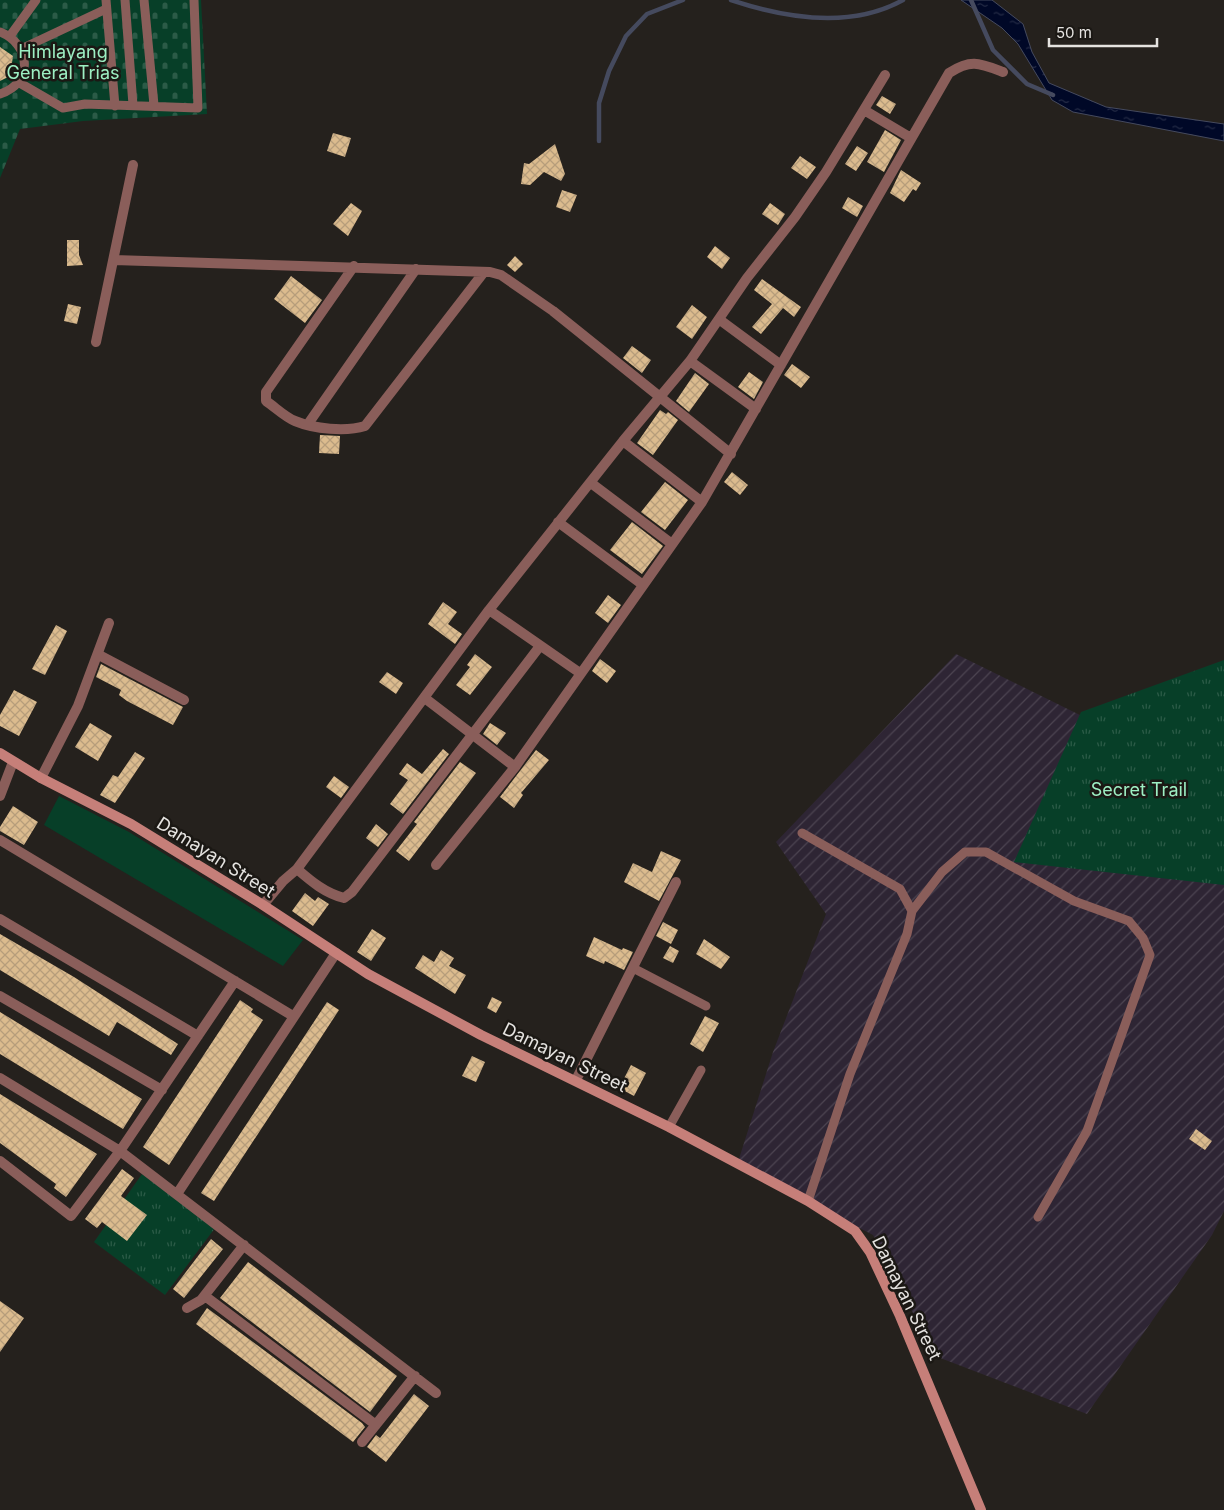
<svg xmlns="http://www.w3.org/2000/svg" width="1224" height="1510" viewBox="0 0 1224 1510" font-family="Inter,sans-serif">
<style>
.industrial{fill:url(#industrial-furrows)}
.grass{fill:#073f28}
.cemetery{fill:url(#cemetery-stones)}
.park{fill:url(#park-tufts)}
.water{fill:url(#water-ripples);stroke:#454a5e}
.lines{fill:none;stroke-linecap:round;stroke-linejoin:round}
.stream{stroke:#454a5e;stroke-width:4.5}
.building{fill:url(#building-cross-hatch)}
.lane{stroke:#8a5e5a;stroke-width:9}
.street{stroke:#8a5e5a;stroke-width:10}
.secondary{stroke:#c67f79;stroke-width:10}
.labels{text-anchor:middle;dominant-baseline:central;stroke-width:5;stroke-linejoin:round;paint-order:stroke}
.park-label{font-size:18px;fill:#9defc3;stroke:#1b1814}
.street-label{font-size:18px;fill:#e5e3e0;stroke:#1b1814}
</style>
<defs>
<pattern id="industrial-furrows" width="10" height="10" patternUnits="userSpaceOnUse" patternTransform="scale(1.25)"><rect width="10" height="10" fill="#2e2534"/><path d="M-1 1l2-2M0 10L10 0M9 11l2-2" fill="none" stroke="#4c4451"/></pattern>
<pattern id="cemetery-stones" width="16" height="16" patternUnits="userSpaceOnUse" patternTransform="scale(1.25)"><rect width="16" height="16" fill="#073f28"/><path d="M2 7V4a2 2 0 0 1 4 0v3zM10 15v-3a2 2 0 0 1 4 0v3z" fill="#2b5b47"/></pattern>
<pattern id="park-tufts" width="24" height="20" patternUnits="userSpaceOnUse" patternTransform="scale(1.25)"><rect width="24" height="20" fill="#073f28"/><path d="M3 7l-1-3M5 7V3M7 7l1-3M15 17l-1-3M17 17v-4M19 17l1-3" fill="none" stroke="#2b5b47"/></pattern>
<pattern id="water-ripples" width="26" height="14" patternUnits="userSpaceOnUse" patternTransform="scale(1.25)"><rect width="26" height="14" fill="#000827"/><path d="M2 4q2-2 4 0t4 0M15 11q2-2 4 0t4 0" fill="none" stroke="#252c46"/></pattern>
<pattern id="building-cross-hatch" width="8" height="8" patternUnits="userSpaceOnUse" patternTransform="scale(1.25)"><rect width="8" height="8" fill="#dbbb8e"/><path d="M0 0l8 8M0 8l8-8" fill="none" stroke="#b69d7b"/></pattern>
</defs>
<rect width="100%" height="100%" fill="#25211d"/>
<path class="industrial" d="M 956,654 L 1224,786 L 1224,1211 L 1212,1235 L 1087,1414 L 935,1356 L 873,1235 L 737,1165 L 773,1052 L 826,914 L 776,842 Z"/>
<path class="grass" d="M 59,796 L 129,832 L 303,940 L 283,966 L 44,825 Z"/>
<path class="cemetery" d="M 0,0 L 201,0 L 207,114 L 83,121 L 20,129 L 0,178 Z"/>
<path class="park" d="M 1224,660 L 1224,885 L 1014,862 L 1081,712 Z
M 142,1174 L 215,1228 L 165,1295 L 94,1242 Z"/>
<path class="water" d="M 961,0 L 992,0 L 1023,24 L 1032,52 L 1049,83 L 1106,107 L 1224,124 L 1224,141 L 1073,112 L 1052,100 L 1018,44 L 1002,28 Z"/>
<g class="lines">
<path class="stream" d="M 731,0 C 785,18 851,29 903,0
M 971,0 L 993,50 L 1027,84 L 1053,95
M 599,141 L 599,103 L 609,71 L 626,36 L 647,14 L 683,0"/>
</g>
<path class="building" d="M 0,47 L 13,56 L 10,76 L 0,81 Z
M 882,96 L 896,104 L 890,114 L 876,105 Z
M 885,130 L 901,140 L 884,172 L 867,162 Z
M 333,133 L 351,138 L 345,157 L 327,151 Z
M 555,144 L 565,174 L 561,181 L 544,172 L 530,185 L 521,184 L 524,163 L 529,164 Z
M 857,146 L 868,153 L 856,171 L 845,164 Z
M 800,156 L 816,167 L 807,179 L 791,168 Z
M 901,170 L 921,183 L 916,191 L 913,189 L 904,202 L 890,193 Z
M 562,190 L 577,195 L 570,212 L 556,207 Z
M 848,197 L 863,206 L 857,217 L 842,208 Z
M 351,203 L 362,211 L 348,236 L 333,224 Z
M 770,203 L 785,214 L 778,225 L 762,214 Z
M 67,240 L 79,240 L 79,255 L 83,265 L 67,266 Z
M 715,246 L 730,258 L 722,269 L 707,257 Z
M 515,256 L 523,264 L 515,272 L 507,265 Z
M 291,276 L 322,300 L 305,323 L 274,299 Z
M 762,279 L 801,307 L 794,317 L 783,308 L 761,334 L 752,327 L 772,304 L 754,290 Z
M 68,304 L 81,307 L 77,324 L 64,321 Z
M 692,305 L 707,317 L 692,339 L 676,327 Z
M 632,346 L 651,360 L 642,373 L 623,358 Z
M 792,364 L 810,377 L 801,388 L 784,375 Z
M 749,372 L 763,382 L 754,399 L 738,387 Z
M 695,373 L 709,384 L 689,412 L 676,401 Z
M 660,410 L 666,414 L 668,412 L 678,420 L 653,455 L 637,443 Z
M 320,435 L 340,436 L 339,454 L 319,453 Z
M 732,472 L 748,485 L 740,495 L 724,482 Z
M 665,482 L 688,500 L 665,530 L 641,512 Z
M 632,522 L 663,546 L 642,574 L 610,550 Z
M 608,595 L 621,605 L 608,623 L 595,613 Z
M 443,602 L 457,612 L 448,624 L 462,634 L 455,644 L 428,624 Z
M 56,625 L 67,631 L 45,675 L 32,669 Z
M 475,654 L 492,667 L 470,695 L 456,685 L 470,667 L 467,665 Z
M 600,659 L 616,671 L 607,683 L 592,671 Z
M 101,664 L 183,707 L 173,725 L 127,701 L 119,695 L 121,690 L 96,677 Z
M 387,672 L 403,683 L 396,694 L 379,682 Z
M 14,690 L 37,702 L 19,736 L 0,726 L 0,715 Z
M 90,723 L 112,736 L 98,761 L 75,747 Z
M 490,723 L 506,733 L 497,745 L 483,734 Z
M 443,749 L 449,754 L 403,814 L 390,804 L 408,780 L 399,774 L 407,763 L 422,774 Z
M 536,750 L 549,760 L 521,793 L 523,795 L 514,808 L 500,797 Z
M 135,752 L 145,758 L 115,803 L 100,795 L 113,775 L 118,777 Z
M 460,762 L 476,773 L 409,861 L 396,851 L 417,824 L 414,822 Z
M 334,776 L 349,787 L 341,798 L 326,787 Z
M 13,806 L 38,822 L 24,845 L 0,831 L 0,827 Z
M 376,824 L 388,834 L 378,847 L 366,838 Z
M 661,851 L 681,860 L 659,901 L 624,882 L 633,863 L 652,872 Z
M 305,893 L 315,901 L 318,897 L 329,904 L 313,926 L 292,911 Z
M 663,922 L 678,930 L 671,944 L 656,936 Z
M 372,929 L 386,938 L 371,961 L 357,952 Z
M 0,934 L 74,977 L 178,1044 L 171,1055 L 117,1022 L 109,1036 L 0,970 Z
M 594,937 L 622,950 L 623,948 L 633,952 L 624,970 L 605,961 L 604,964 L 586,956 Z
M 704,939 L 730,957 L 721,969 L 696,954 Z
M 670,946 L 679,951 L 673,963 L 663,958 Z
M 441,950 L 454,958 L 449,966 L 466,975 L 455,994 L 415,968 L 423,955 L 434,962 Z
M 492,997 L 502,1002 L 496,1013 L 487,1008 Z
M 240,1000 L 253,1009 L 251,1012 L 263,1020 L 169,1165 L 143,1147 Z
M 327,1002 L 339,1010 L 214,1201 L 201,1193 Z
M 0,1012 L 142,1099 L 123,1129 L 0,1054 Z
M 705,1016 L 719,1023 L 703,1052 L 690,1044 Z
M 472,1056 L 485,1062 L 476,1082 L 462,1076 Z
M 631,1065 L 646,1073 L 634,1096 L 619,1088 Z
M 0,1094 L 97,1154 L 66,1197 L 54,1188 L 56,1184 L 0,1143 Z
M 1196,1129 L 1212,1141 L 1205,1150 L 1189,1139 Z
M 122,1169 L 134,1178 L 121,1196 L 147,1215 L 127,1241 L 102,1222 L 97,1228 L 85,1219 Z
M 211,1239 L 223,1249 L 184,1298 L 173,1289 Z
M 248,1262 L 397,1376 L 370,1412 L 220,1298 Z
M 0,1301 L 24,1318 L 0,1352 Z
M 207,1308 L 362,1423 L 365,1427 L 353,1442 L 196,1324 Z
M 414,1394 L 429,1406 L 386,1462 L 367,1447 L 376,1435 L 380,1438 Z"/>
<g class="lines">
<path class="lane" d="M 106,0 L 115,106
M 125,0 L 133,105
M 144,0 L 154,105
M 0,32 C 31,44 34,83 0,94
M 10,36 L 36,0
M 21,49 L 106,9
M 18,82 L 63,108 L 85,104 L 198,108 L 194,0
M 802,833 L 900,889 L 912,911 L 907,934 L 850,1074 L 808,1201
M 912,911 L 942,872 L 965,852 L 986,852 L 1074,901 L 1129,921 L 1143,938 L 1150,955 L 1087,1131 L 1038,1217
M 633,968 L 706,1006
M 669,1127 L 701,1070"/>
<path class="street" d="M 864,110 L 911,138
M 114,260 L 490,272 L 501,275 L 553,311 L 731,454
M 354,266 L 266,392 L 266,401 C 275,407 285,417 295,421 C 314,429 346,432 365,426 L 484,272
M 720,320 L 781,365
M 96,342 L 133,165
M 690,361 L 756,409
M 308,424 L 416,269
M 623,441 L 702,502
M 591,483 L 672,544
M 558,522 L 643,585
M 489,610 L 580,673
M 99,655 L 184,700
M 426,699 L 515,767
M 41,778 L 78,706 L 109,623
M 0,796 L 13,762
M 0,840 L 293,1016
M 436,865 L 515,767 L 702,502 L 949,73 C 971,59 979,63 1003,72
M 297,869 C 312,882 325,893 344,898 L 352,892 L 540,646
M 263,905 L 283,881 L 297,869 L 489,610 L 623,441 L 690,361 L 747,278 L 795,217 L 826,172 L 885,75
M 0,919 L 198,1036
M 0,996 L 162,1090
M 0,1078 L 120,1151 L 436,1393
M 576,1080 L 676,882
M 0,1161 L 71,1216 L 120,1151 L 235,981
M 177,1194 L 336,953
M 205,1296 L 376,1425
M 187,1308 L 201,1300 L 244,1245
M 362,1442 L 415,1376"/>
<path class="secondary" d="M 0,753 L 41,778 L 131,824 L 263,905 L 368,974 L 481,1035 L 669,1127 L 808,1201 L 855,1231 L 870,1252 L 900,1316 L 981,1510"/>
</g>
<g class="labels">
<g class="park-label">
<text x="63" y="51">Himlayang<tspan x="63" dy="21">General Trias</tspan></text>
<text x="1139" y="789">Secret Trail</text>
</g>
<g class="street-label">
<text transform="translate(216 857) rotate(32)">Damayan Street</text>
<text transform="translate(565 1057) rotate(26)">Damayan Street</text>
<text transform="translate(907 1298) rotate(64)">Damayan Street</text>
</g>
</g>
<path d="M1049 38v8h108v-8" fill="none" stroke="#e5e3e0" stroke-width="2.5"/>
<text x="1056" y="38" font-size="15" fill="#e5e3e0" stroke="#1b1814" stroke-width="4" paint-order="stroke">50 m</text>
</svg>
